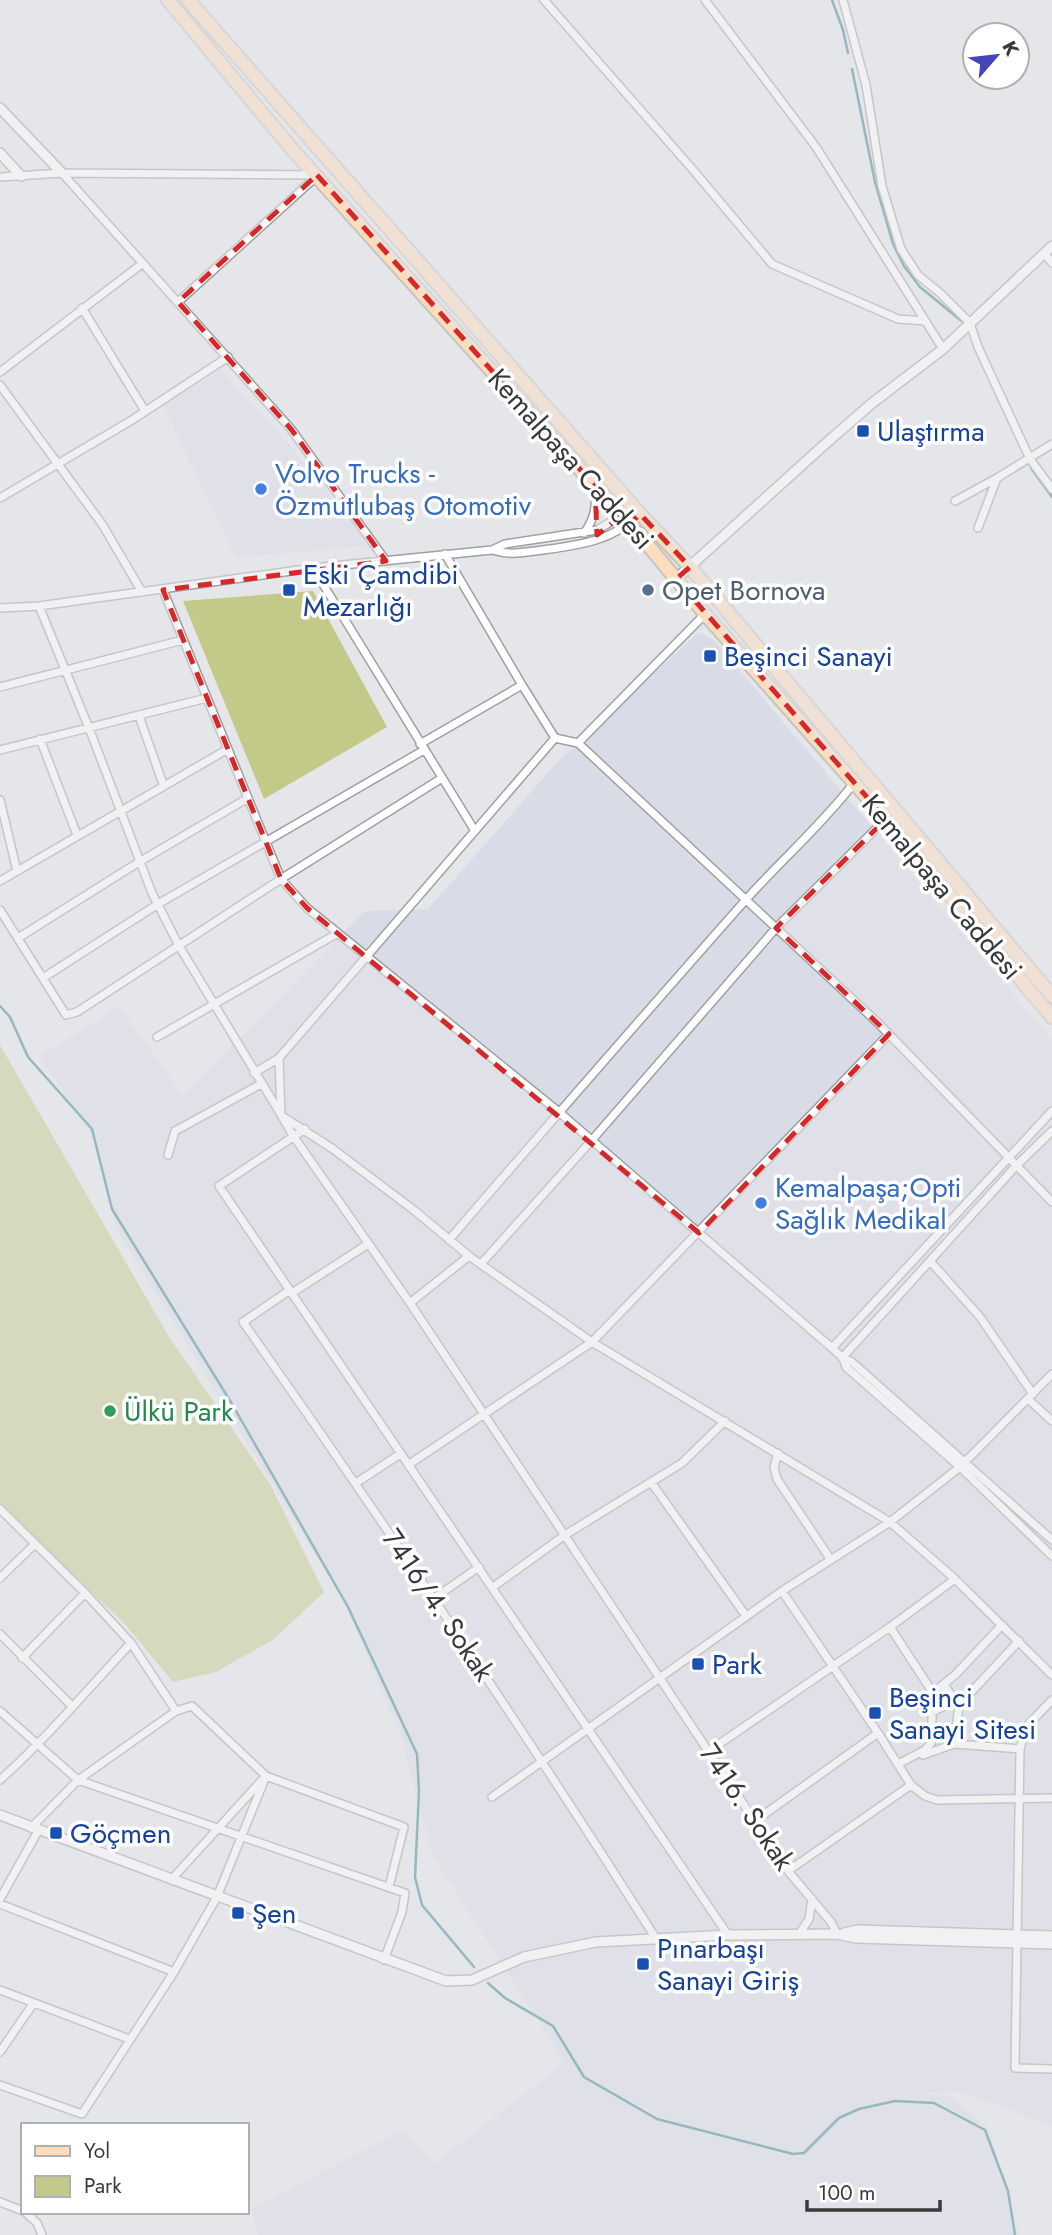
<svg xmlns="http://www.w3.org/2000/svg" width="1052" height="2235" viewBox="0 0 1052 2235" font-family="Jost,sans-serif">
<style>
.built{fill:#d9dce6}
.green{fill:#c3c989}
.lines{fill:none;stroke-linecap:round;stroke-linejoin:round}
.stream{stroke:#397e8e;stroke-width:2.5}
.minor-casing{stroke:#9fa0a3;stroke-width:10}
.tertiary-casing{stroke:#9fa0a3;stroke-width:12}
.primary-casing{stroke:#c3c4c4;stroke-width:16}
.minor{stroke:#fff;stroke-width:7}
.tertiary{stroke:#fff;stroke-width:9}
.primary{stroke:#ffdcbb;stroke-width:12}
.marked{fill:none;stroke:#d62828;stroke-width:5;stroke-dasharray:14 9;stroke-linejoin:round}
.transit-dot{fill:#1a4fb4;stroke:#fff;stroke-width:2.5}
.shop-dot{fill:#3f7fe0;stroke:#fff;stroke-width:2.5}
.service-dot{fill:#5c6f8a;stroke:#fff;stroke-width:2.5}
.leisure-dot{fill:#2e9e5b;stroke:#fff;stroke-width:2.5}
.labels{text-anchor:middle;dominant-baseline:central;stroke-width:7;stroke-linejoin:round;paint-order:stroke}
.transit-label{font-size:28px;fill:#164399;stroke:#fff;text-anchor:start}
.street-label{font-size:28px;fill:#38393a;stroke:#fff}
.shop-label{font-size:28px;fill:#366cbe;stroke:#fff;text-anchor:start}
.service-label{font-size:28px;fill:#4e5e75;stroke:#fff;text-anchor:start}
.leisure-label{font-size:28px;fill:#27864d;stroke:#fff;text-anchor:start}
</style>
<rect width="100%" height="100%" fill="#e5e6e9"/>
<path class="built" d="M 221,370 L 297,453 L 370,546 L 236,558 L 163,405 Z
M 698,633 L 713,639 L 1052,1040 L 1052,2126 L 963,2092 L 907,2094 L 950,2096 L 989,2128 L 1019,2235 L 258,2235 L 252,2208 L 404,2130 L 435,2163 L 565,2063 L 432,1855 L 400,1733 L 343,1600 L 117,1230 L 97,1143 L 39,1056 L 119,1007 L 183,1095 L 365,911 L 428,909 L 560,759 Z"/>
<path class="green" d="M 313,591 L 387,727 L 264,799 L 183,601 Z
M 0,1045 L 169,1337 L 270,1484 L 324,1592 L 274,1639 L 216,1672 L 173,1682 L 124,1623 L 0,1505 Z"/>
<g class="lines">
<path class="stream" d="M 832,0 L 843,30 L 848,53
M 852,69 L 875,182 L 893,244 L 904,266 L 920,287 L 964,323
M 997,396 L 1025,456
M 1031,468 L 1052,497
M 0,1006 L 10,1017 L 28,1057 L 92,1129 L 112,1209 L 232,1404 L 348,1607 L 417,1754 L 419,1791 L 415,1877 L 422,1905 L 474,1967
M 488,1983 L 505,1998 L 553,2026 L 584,2077 L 657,2119 L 793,2154 L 804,2153 L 839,2118 L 859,2109 L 895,2101 L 934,2103 L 985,2130 L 1008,2191 L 1015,2235"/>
<defs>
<path id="minor" d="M 544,0 L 694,171 L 772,264 L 898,319 L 925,321
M 705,0 L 816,147 L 943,349
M 843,0 L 866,85 L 882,186 L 901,249 L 918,275 L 940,293 L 970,323 L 978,347 L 1030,459 L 1052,489
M 62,173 L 291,429 L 386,561
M 0,177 L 62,173 L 314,175
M 1045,254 L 1052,263
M 178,302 L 317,176
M 82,308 L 145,411
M 0,372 L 143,263
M 0,385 L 102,524 L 142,592
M 997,478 L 1052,444
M 0,498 L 132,420 L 228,357
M 955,501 L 997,478 L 978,528
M 584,533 C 596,517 596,506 595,487
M 493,550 C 510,556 525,552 543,550 C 579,545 613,541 640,514
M 445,554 L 522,685 L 555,738
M 313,568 L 475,831
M 163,590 L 281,879 L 307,908 L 559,1112 L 832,1348 L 843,1358 L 846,1367 L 960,1467 L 1052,1556
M 39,606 L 89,728 L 152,893 L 179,946 L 280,1113
M 0,608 L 39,606 L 313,568 L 492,550 L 505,544 L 597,530 L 621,516
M 0,687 L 183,640
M 139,716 L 163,784
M 40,739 L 77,835
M 578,743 L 705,614
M 420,744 L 522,685
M 0,750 L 207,698
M 0,800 L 17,871
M 0,881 L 228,749
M 0,910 L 66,1015 L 77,1012 L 281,879 L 442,778
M 18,938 L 139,862 L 248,798
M 43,978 L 158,904 L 424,750
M 157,1037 L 338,933
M 254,1073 L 279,1058
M 282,1116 L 333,1149 L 415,1211 L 469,1256 L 592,1342 L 890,1522 L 955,1579 L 1052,1675
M 305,1129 L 219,1186 L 728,1935
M 168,1155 L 175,1131 L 261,1084
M 449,1240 C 546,1127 644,1015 742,904 C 779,862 820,827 854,783
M 930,1261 L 980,1317 L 1033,1394
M 481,1264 L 592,1140 L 776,928 L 886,819
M 290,1290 L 243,1322 C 386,1525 524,1731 657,1940
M 292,1293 L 368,1244
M 410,1303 L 469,1256
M 832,1348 L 1052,1111
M 842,1358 L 1016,1166 L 1052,1131
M 843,1358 L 852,1362 L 1052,1540
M 1028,1399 L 1052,1421
M 778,1453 L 774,1467 L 777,1479 L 831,1560
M 408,1465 L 592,1342 L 889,1034
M 651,1482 L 746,1616
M 356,1483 L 400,1454
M 0,1509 L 85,1593 L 131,1643 L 176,1711
M 0,1578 L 35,1544
M 493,1587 L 565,1535 L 682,1463 L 725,1421
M 782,1591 L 878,1733 L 911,1785 L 925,1796 L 937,1800 L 1052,1798
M 433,1599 L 479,1567
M 890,1627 L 933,1693
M 0,1634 L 72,1706
M 22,1658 L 85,1593
M 944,1685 L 958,1704
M 1052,1700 L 1026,1727 L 1020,1749 L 1015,2068 L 1052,2069
M 0,1711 L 78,1780 L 405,1893 L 402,1912 L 384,1960
M 932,1712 L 956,1700
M 954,1744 L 1020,1749
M 709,1751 L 890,1627 L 955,1579
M 923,1755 L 954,1744 L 959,1705 L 1019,1641
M 898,1764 L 925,1750 L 931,1743 L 933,1693 L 956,1674 L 1002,1625
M 0,1780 C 47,1738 88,1689 131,1643
M 492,1797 L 782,1591 L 890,1522 L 960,1467 L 1052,1374
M 755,1821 L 878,1733
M 31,1828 L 78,1780 L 176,1711 L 192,1706 L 266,1776 L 404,1827 L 389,1887
M 788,1871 L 911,1785
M 171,1880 L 262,1780
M 0,1899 L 38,1831
M 0,1904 L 174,1972
M 799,1934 L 809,1919 L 812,1899
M 837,1934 L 831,1922 L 788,1871 L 410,1303 L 294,1137 L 281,1115 L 279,1058 L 555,738 L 578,743 L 878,1023 L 1052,1202
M 0,1990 L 129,2039
M 0,2052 L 33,2004
M 0,2085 L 82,2114 L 174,1972 L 217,1897 L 266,1776
M 0,2202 L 23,2211
M 25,2212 L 37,2223 L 42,2235"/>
<path id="tertiary" d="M 0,108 L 62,173
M 0,153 L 21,176
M 676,579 L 824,445 L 871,404 L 943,349 L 1052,246
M 0,1815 L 446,1981 L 472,1980 L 524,1957 L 596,1942 L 728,1935 L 837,1934 L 856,1938 L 1052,1944
M 844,1933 L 858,1930 L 1052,1936"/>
<path id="primary" d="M 168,0 L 291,148 L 647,544 L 705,614 L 886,819 L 1052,1017
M 188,0 L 640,514 L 690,567 L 1052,996"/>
</defs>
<use href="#minor" class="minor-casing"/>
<use href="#tertiary" class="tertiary-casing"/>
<use href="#primary" class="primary-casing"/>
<use href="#minor" class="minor"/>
<use href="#tertiary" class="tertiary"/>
<use href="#primary" class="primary"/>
</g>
<path d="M0 0H1052V2235H0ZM 317,175 L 595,486 L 597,535 L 621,516 L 629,525 L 640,514 L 690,567 L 676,579 L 886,819 L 776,928 L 889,1034 L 699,1233 L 307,908 L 281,879 L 163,590 L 386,561 L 291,429 L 178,302 Z" fill="#e5e6e9" fill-opacity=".55" fill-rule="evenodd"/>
<path class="marked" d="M 317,175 L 595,486 L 597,535 L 621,516 L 629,525 L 640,514 L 690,567 L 676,579 L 886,819 L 776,928 L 889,1034 L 699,1233 L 307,908 L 281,879 L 163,590 L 386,561 L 291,429 L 178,302 Z"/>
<g class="transit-dot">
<rect x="856" y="424" width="14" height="14" rx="3.5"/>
<rect x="282" y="583" width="14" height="14" rx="3.5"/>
<rect x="703" y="649" width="14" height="14" rx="3.5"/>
<rect x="691" y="1657" width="14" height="14" rx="3.5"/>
<rect x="868" y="1706" width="14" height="14" rx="3.5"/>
<rect x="49" y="1826" width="14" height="14" rx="3.5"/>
<rect x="231" y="1906" width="14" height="14" rx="3.5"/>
<rect x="636" y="1957" width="14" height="14" rx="3.5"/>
</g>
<g class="shop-dot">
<circle cx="261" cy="489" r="7"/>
<circle cx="761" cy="1203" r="7"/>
</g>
<circle class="service-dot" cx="648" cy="590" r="7"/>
<circle class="leisure-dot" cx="110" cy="1411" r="7"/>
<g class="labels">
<g class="transit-label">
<text x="877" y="431">Ulaştırma</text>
<text x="303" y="574">Eski Çamdibi<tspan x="303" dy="32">Mezarlığı</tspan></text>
<text x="724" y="656">Beşinci Sanayi</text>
<text x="712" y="1664">Park</text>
<text x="889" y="1697">Beşinci<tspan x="889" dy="32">Sanayi Sitesi</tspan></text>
<text x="70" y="1833">Göçmen</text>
<text x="252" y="1913">Şen</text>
<text x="657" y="1948">Pınarbaşı<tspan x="657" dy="32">Sanayi Giriş</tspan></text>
</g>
<g class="street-label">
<text transform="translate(571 459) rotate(48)">Kemalpaşa Caddesi</text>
<text transform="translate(942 887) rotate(50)">Kemalpaşa Caddesi</text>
<text transform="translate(438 1605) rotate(56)">7416/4. Sokak</text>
<text transform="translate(747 1807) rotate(56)">7416. Sokak</text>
</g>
<g class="shop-label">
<text x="275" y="473">Volvo Trucks -<tspan x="275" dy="32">Özmutlubaş Otomotiv</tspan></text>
<text x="775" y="1187">Kemalpaşa;Opti<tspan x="775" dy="32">Sağlık Medikal</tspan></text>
</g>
<g class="service-label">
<text x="662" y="590">Opet Bornova</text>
</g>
<g class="leisure-label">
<text x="124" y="1411">Ülkü Park</text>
</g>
</g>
<rect x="21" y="2123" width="228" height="91" fill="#ffffff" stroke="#afb0b0" stroke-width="2"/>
<rect x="35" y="2146" width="35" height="10" fill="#ffdcbb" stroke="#afb0b0" stroke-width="2"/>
<text x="84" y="2158" font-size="21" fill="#38393a">Yol</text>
<rect x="35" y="2176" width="35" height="21" fill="#c3c989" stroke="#afb0b0" stroke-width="2"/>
<text x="84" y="2193" font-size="21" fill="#38393a">Park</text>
<g transform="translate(996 56) rotate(62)"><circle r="33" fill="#ffffff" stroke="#afb0b0" stroke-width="2"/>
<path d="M0-5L12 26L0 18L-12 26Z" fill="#4644ba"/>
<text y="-10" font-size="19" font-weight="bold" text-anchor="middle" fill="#38393a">K</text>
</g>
<path d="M807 2200v10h133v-10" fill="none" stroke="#38393a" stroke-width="3.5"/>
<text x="818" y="2200" font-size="21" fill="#38393a" stroke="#ffffff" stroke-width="5" paint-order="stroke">100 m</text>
</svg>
